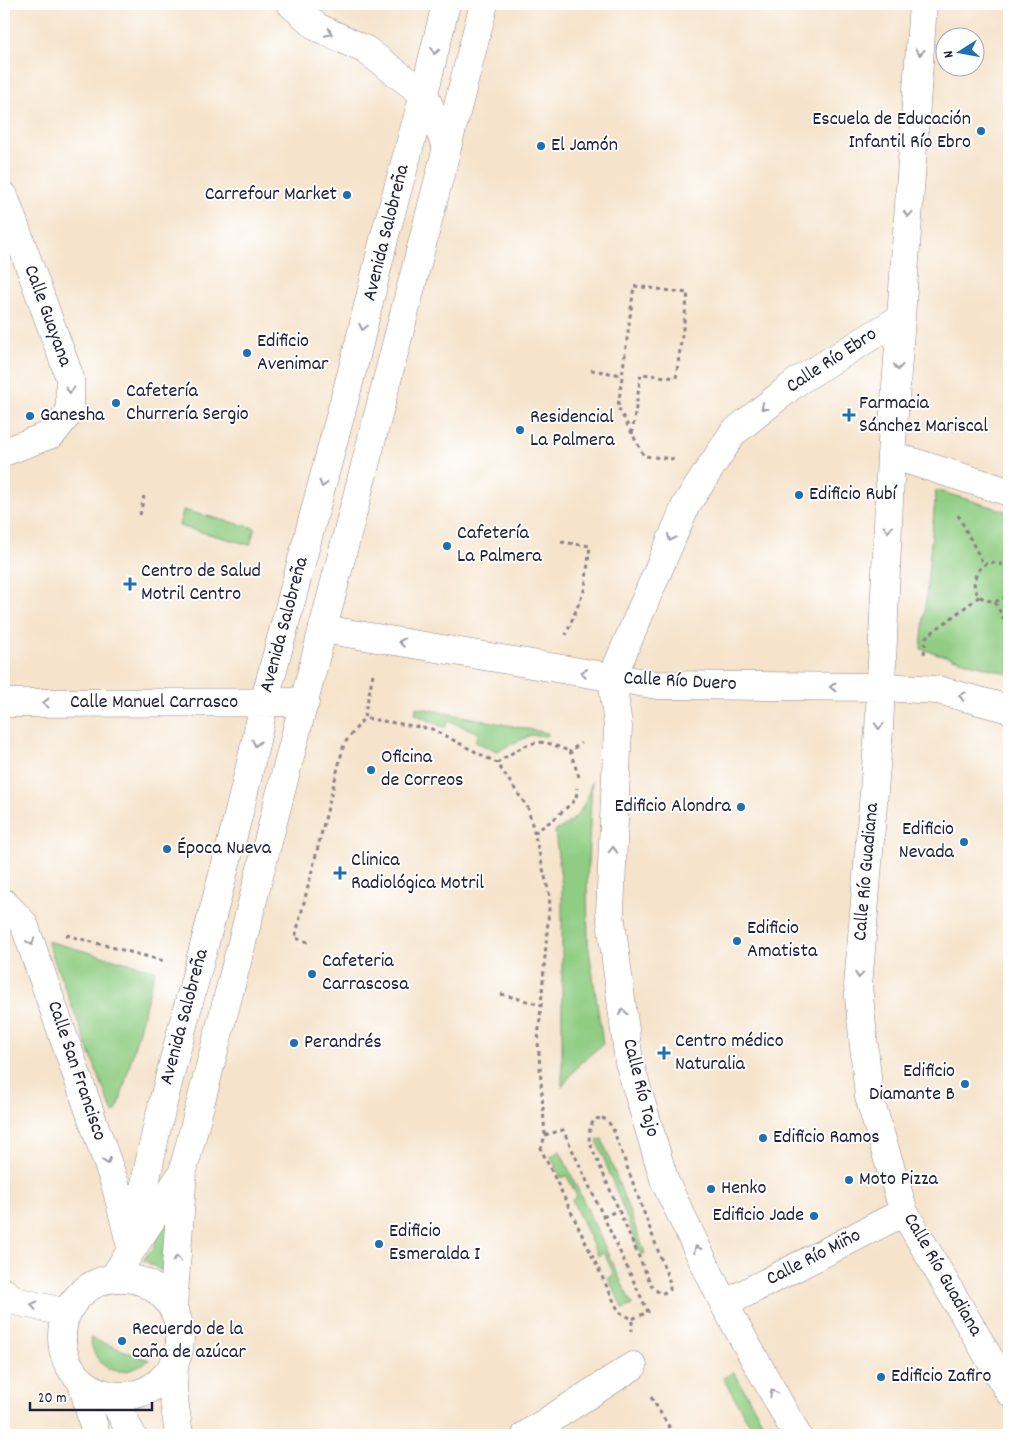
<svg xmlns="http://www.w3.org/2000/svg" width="1013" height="1439" viewBox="0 0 1013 1439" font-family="Dekko,sans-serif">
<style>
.green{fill:#90cd83;stroke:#59785f}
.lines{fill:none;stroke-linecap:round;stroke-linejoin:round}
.street-casing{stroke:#8c8283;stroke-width:29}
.secondary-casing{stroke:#8c8283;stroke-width:29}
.path{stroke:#8c8283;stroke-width:3;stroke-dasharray:4 4;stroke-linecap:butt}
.street{stroke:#fff;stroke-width:28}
.secondary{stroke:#fff;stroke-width:28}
.oneway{stroke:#9c9ca7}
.poi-dot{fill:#1f6fb2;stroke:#fff;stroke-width:2}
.labels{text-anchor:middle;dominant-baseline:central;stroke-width:4;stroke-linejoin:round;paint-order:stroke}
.poi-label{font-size:20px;fill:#22223b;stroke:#fff;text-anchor:start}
.street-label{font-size:20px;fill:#22223b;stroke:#fff}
</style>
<rect width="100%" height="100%" fill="#fff"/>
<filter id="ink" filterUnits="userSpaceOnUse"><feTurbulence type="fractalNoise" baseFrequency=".02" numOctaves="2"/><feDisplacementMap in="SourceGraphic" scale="10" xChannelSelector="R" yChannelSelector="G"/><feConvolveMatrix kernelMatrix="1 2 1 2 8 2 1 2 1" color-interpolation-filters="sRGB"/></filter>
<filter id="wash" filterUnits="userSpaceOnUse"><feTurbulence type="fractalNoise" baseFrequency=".0096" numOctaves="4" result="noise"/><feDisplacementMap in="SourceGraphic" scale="20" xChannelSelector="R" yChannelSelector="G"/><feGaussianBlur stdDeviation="1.12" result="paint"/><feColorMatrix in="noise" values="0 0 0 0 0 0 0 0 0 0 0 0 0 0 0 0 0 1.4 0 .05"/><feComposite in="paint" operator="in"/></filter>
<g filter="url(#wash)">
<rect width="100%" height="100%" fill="#f5e3cb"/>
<path class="green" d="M 936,490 L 1009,512 L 1009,674 L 921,649 Z
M 183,510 L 255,528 L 250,545 L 179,526 Z
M 416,707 L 548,733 L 547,736 L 531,735 L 497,751 L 475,742 L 479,733 L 449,721 L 445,728 L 415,714 Z
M 592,781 L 587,884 L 588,943 L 603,1044 L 580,1063 L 562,1087 L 562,887 L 555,831 C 579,819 585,807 592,781 Z
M 47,941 L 155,970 L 119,1105 L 115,1113 L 112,1111 Z
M 602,1139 L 645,1253 L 641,1255 L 597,1141 Z
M 560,1151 L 632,1305 L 623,1309 L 608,1278 L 614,1275 L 604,1253 L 598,1256 L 572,1200 L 577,1197 L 567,1176 L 561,1178 L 551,1156 Z
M 174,1200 L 170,1275 L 143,1260 L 153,1248 Z
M 90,1338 L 149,1360 C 123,1381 95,1372 90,1338 Z
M 734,1372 L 770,1435 L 756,1435 L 723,1378 Z"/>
</g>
<g filter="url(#ink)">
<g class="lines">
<defs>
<path id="street" d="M 291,4 L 317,27 L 366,50 L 424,94 L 447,148
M 4,196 L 70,378 L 70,412 L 52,434 L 4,452
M 901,318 L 891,455 L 879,730 L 858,986 L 869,1097 L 904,1212 L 1009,1392
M 891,455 L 1009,492
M 323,629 L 657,685 L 882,687 L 938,690 L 1009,709
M 4,703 L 305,702
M 4,903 L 24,924 L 116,1187 L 130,1243
M 132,1248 C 142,1201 150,1154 162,1107 C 195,972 236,839 264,703 L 356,356 L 385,235 L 424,94 L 446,4
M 724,1304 L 904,1212
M 82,1382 L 96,1435
M 526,1435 L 633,1366
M 797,1435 L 724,1304 L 665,1182 L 629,1062 L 610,913 L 618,727 L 612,678 L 686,505 L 733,433 L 798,381 L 901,318 L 923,4"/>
<path id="secondary" d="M62 1337a59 59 0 1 1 118 0a59 59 0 1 1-118 0Z
M 113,1278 L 183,1172
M 4,1292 L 16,1301 L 67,1313
M 173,1308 L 183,1171 L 484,4
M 174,1367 L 173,1392 L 179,1435
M 112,1397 L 132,1435"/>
</defs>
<use href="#street" class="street-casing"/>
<use href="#secondary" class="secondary-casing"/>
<path class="path" d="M 591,370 L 622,375
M 632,434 L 641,374 L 676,378 L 688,293 L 634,286 L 618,407 L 644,456 L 674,459
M 140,515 L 144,496
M 958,515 L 984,565
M 561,542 L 590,546 L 585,588 L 566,635
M 1009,570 C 982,544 959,592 987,600 C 996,603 1003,600 1009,594
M 995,602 L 1009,629
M 924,654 L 926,637 L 980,596
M 373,674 L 364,718 L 432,729 L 497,763 L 528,808 L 550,897 L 538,1041 L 545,1135 L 541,1149 L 619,1312 L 632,1319 L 632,1331
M 497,763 C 511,754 529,739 547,743 C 555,745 562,749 570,751
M 579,777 L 570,751 L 581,743
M 534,833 L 554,819 L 576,799 L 577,788
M 66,935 L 164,961
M 308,942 L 295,938 L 344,744 L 364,718
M 501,994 L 541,1005
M 602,1118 L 607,1120 L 613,1129 L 670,1283 L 670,1290 L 661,1294 L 652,1287 L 589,1141 L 590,1127 L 595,1119 Z
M 545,1135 L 563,1130 L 648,1312 L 632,1319
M 603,1217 L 619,1210
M 651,1397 L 674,1435"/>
<use href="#street" class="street"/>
<use href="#secondary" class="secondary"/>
</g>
<defs><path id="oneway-chevron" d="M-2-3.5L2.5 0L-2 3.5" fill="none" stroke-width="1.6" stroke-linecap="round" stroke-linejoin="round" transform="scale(1.25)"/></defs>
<g class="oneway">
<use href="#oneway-chevron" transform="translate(329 33) rotate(26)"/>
<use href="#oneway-chevron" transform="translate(435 51) rotate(104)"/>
<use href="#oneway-chevron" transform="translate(920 52) rotate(94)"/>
<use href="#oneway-chevron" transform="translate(908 214) rotate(94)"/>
<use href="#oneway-chevron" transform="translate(363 327) rotate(103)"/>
<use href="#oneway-chevron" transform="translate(898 367) rotate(94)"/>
<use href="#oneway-chevron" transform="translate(70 390) rotate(89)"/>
<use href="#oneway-chevron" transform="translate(764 407) rotate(142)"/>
<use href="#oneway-chevron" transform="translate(323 484) rotate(105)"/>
<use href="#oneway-chevron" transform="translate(888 529) rotate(92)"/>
<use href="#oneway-chevron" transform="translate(671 538) rotate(113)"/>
<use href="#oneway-chevron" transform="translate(402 642) rotate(-170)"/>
<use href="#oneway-chevron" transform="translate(584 673) rotate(-170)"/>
<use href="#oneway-chevron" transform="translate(833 687) rotate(-180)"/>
<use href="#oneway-chevron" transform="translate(962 696) rotate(-165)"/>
<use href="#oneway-chevron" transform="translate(46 703) rotate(180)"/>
<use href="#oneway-chevron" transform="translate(879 726) rotate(94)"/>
<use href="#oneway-chevron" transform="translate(256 743) rotate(102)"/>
<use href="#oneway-chevron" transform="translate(613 850) rotate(-88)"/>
<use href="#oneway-chevron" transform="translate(31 942) rotate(71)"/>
<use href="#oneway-chevron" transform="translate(859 975) rotate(95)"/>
<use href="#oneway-chevron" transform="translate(623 1012) rotate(-97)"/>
<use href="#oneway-chevron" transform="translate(107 1161) rotate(71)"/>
<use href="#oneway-chevron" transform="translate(697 1249) rotate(-116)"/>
<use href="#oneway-chevron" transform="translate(177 1259) rotate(-86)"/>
<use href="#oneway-chevron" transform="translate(34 1305) rotate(-167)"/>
<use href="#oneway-chevron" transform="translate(773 1393) rotate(-119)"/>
</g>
</g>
<g class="poi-dot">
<circle cx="981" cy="131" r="5"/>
<circle cx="541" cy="146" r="5"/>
<circle cx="347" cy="195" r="5"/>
<circle cx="247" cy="353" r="5"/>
<circle cx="116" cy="403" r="5"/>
<path d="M846.5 407.5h5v5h5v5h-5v5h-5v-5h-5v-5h5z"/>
<circle cx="30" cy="416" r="5"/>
<circle cx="520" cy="430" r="5"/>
<circle cx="799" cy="495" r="5"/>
<circle cx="447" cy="546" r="5"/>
<path d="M127.5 576.5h5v5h5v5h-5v5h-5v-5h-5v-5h5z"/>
<circle cx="371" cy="770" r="5"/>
<circle cx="741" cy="807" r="5"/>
<circle cx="964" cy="842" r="5"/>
<circle cx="167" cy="849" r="5"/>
<path d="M337.5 865.5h5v5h5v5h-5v5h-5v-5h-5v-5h5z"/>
<circle cx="737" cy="941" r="5"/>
<circle cx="312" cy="974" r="5"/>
<circle cx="294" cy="1043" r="5"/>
<path d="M661.5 1045.5h5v5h5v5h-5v5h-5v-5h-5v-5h5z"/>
<circle cx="965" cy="1084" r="5"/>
<circle cx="763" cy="1138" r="5"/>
<circle cx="849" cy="1180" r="5"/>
<circle cx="711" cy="1189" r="5"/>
<circle cx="814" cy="1216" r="5"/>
<circle cx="379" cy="1244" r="5"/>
<circle cx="122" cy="1341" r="5"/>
<circle cx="881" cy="1377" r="5"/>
</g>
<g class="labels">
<g class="poi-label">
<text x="971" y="120" text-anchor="end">Escuela de Educación<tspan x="971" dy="23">Infantil Río Ebro</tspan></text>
<text x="551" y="146">El Jamón</text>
<text x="337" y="195" text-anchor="end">Carrefour Market</text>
<text x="257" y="342">Edificio<tspan x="257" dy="23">Avenimar</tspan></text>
<text x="126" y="392">Cafetería<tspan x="126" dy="23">Churrería Sergio</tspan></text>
<text x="859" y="404">Farmacia<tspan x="859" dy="23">Sánchez Mariscal</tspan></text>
<text x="40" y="416">Ganesha</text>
<text x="530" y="418">Residencial<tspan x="530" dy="23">La Palmera</tspan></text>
<text x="809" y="495">Edificio Rubí</text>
<text x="457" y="534">Cafetería<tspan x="457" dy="23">La Palmera</tspan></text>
<text x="141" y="572">Centro de Salud<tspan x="141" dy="23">Motril Centro</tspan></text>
<text x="381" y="758">Oficina<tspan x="381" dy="23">de Correos</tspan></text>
<text x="731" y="807" text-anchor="end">Edificio Alondra</text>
<text x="954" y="830" text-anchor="end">Edificio<tspan x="954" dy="23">Nevada</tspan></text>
<text x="177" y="849">Época Nueva</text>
<text x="351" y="861">Clinica<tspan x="351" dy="23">Radiológica Motril</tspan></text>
<text x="747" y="929">Edificio<tspan x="747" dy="23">Amatista</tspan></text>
<text x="322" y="962">Cafeteria<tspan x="322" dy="23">Carrascosa</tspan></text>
<text x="675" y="1042">Centro médico<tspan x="675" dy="23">Naturalia</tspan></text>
<text x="304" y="1043">Perandrés</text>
<text x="955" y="1072" text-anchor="end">Edificio<tspan x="955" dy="23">Diamante B</tspan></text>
<text x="773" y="1138">Edificio Ramos</text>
<text x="859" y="1180">Moto Pizza</text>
<text x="721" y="1189">Henko</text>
<text x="804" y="1216" text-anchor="end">Edificio Jade</text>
<text x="389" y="1232">Edificio<tspan x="389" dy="23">Esmeralda I</tspan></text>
<text x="132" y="1330">Recuerdo de la<tspan x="132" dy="23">caña de azúcar</tspan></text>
<text x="891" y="1377">Edificio Zafiro</text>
</g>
<g class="street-label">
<text transform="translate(387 233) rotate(-76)">Avenida Salobreña</text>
<text transform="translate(47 316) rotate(70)">Calle Guayana</text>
<text transform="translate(832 361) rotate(-33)">Calle Río Ebro</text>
<text transform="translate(285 625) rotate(-75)">Avenida Salobreña</text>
<text transform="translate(680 682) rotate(3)">Calle Río Duero</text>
<text x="154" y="703">Calle Manuel Carrasco</text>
<text transform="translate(867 872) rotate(-85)">Calle Río Guadiana</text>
<text transform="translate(185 1017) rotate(-75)">Avenida Salobreña</text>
<text transform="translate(76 1071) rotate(71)">Calle San Francisco</text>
<text transform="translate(640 1088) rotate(76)">Calle Río Tajo</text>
<text transform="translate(814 1258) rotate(-27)">Calle Río Miño</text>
<text transform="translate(942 1275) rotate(60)">Calle Río Guadiana</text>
</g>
</g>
<rect width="1013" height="1439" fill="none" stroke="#fff" stroke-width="20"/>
<g transform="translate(960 52) rotate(259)"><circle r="24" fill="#ffffff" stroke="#a7a7b1"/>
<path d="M0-4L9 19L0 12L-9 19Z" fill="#1f6fb2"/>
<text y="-8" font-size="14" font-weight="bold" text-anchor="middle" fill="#22223b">N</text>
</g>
<path d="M30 1402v8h122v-8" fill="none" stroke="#22223b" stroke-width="2.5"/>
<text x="38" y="1402" font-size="15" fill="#22223b" stroke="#ffffff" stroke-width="4" paint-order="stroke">20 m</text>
</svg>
